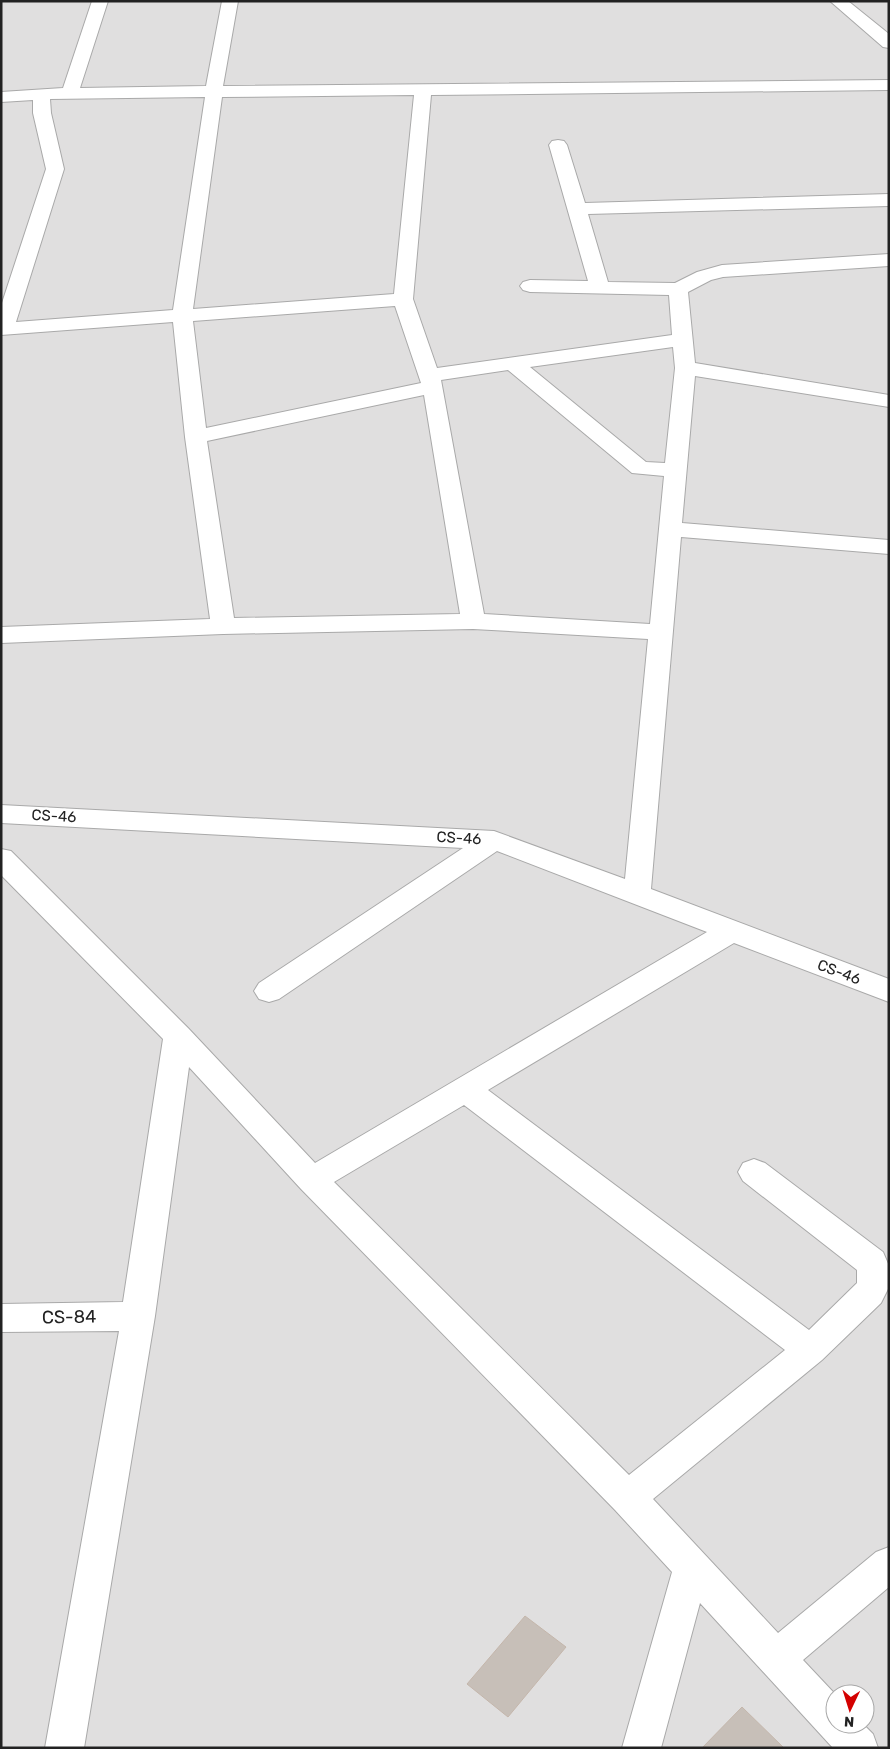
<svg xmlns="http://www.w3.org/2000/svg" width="890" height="1749" viewBox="0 0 890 1749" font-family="Rubik,sans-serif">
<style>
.residential{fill:#e0dfdf;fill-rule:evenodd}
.building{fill:#c7bfb8;stroke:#c4b6ab}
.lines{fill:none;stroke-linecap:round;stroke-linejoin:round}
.minor-casing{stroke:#a9a9a9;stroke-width:2}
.minor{fill:#fff;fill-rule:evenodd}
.labels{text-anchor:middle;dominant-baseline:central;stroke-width:4.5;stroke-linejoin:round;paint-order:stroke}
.street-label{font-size:15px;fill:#222;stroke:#fff}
.near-street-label{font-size:18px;fill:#222;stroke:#fff}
</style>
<rect width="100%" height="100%" fill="#f2efe9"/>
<path class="residential" d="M 1,1 L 889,1 L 889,1748 L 1,1748 ZM 835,1694 L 865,1694 L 865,1724 L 835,1724 Z"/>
<path class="building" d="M 525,1616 L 566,1647 L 508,1717 L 467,1684 Z
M 742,1707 L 783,1747 L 782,1748 L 702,1748 Z"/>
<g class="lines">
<defs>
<path id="minor" d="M 92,1 L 108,1 L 80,88 L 206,86 L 222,1 L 238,1 L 223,86 L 889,80 L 889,90 L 431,95 L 413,299 L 437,368 L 672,335 L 669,295 L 530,292 L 523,290 L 520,286 L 523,282 L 530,280 L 588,281 L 549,145 L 552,141 L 558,140 L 564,141 L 567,145 L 585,203 L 889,194 L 889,206 L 588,214 L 608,282 L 675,283 L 697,272 L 722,265 L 889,254 L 889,266 L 723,277 L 711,280 L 688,292 L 695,363 L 889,395 L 889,407 L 695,376 L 682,523 L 889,540 L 889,554 L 681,537 L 651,889 L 889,979 L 889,1002 L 734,943 L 488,1090 L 809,1330 L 857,1283 L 857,1270 L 743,1181 L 738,1172 L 743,1163 L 754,1159 L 765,1163 L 883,1252 L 889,1266 L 889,1287 L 881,1303 L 822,1360 L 653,1499 L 778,1633 L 876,1552 L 889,1547 L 889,1587 L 803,1660 L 835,1694 L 835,1724 L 863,1724 L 873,1734 L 878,1748 L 833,1748 L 700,1603 L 661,1748 L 622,1748 L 672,1572 L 615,1510 L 301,1189 L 189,1067 L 155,1316 L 84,1748 L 45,1748 L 119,1331 L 1,1332 L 1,1304 L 123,1302 L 163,1039 L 1,875 L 1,849 L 11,851 L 188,1028 L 315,1163 L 707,932 L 497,851 L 279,999 L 269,1002 L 259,999 L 254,991 L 259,983 L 463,848 L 1,823 L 1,805 L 494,831 L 625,879 L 648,639 L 473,629 L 223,634 L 1,643 L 1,627 L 210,619 L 185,437 L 173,322 L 1,335 L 1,306 L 46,169 L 33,113 L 33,100 L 1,102 L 1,92 L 63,88 ZM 414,95 L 394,294 L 193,309 L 222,97 ZM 205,97 L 173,310 L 16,322 L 64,169 L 51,113 L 50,99 ZM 395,306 L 421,383 L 206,428 L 193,321 ZM 673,347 L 675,368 L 665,463 L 646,462 L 530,367 ZM 508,370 L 632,473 L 664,476 L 650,624 L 484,614 L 441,380 ZM 424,395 L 460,614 L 234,618 L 207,441 ZM 464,1105 L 785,1350 L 629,1475 L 334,1182 Z
M 830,1 L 848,1 L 889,34 L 889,48 L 883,47 Z"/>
</defs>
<use href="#minor" class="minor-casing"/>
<use href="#minor" class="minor"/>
</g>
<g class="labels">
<g class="street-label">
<text transform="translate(54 816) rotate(3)">CS-46</text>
<text transform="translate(459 838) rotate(3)">CS-46</text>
<text transform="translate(839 972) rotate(21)">CS-46</text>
</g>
<g class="near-street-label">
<text transform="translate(69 1317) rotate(-1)">CS-84</text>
</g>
</g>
<rect width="890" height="1749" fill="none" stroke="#222222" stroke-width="5"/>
<g transform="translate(850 1709) rotate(184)"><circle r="24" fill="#ffffff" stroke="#a7a7a7"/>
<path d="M0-4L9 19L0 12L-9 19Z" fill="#d40000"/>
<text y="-8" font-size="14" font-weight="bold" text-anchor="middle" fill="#222222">N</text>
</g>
</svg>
